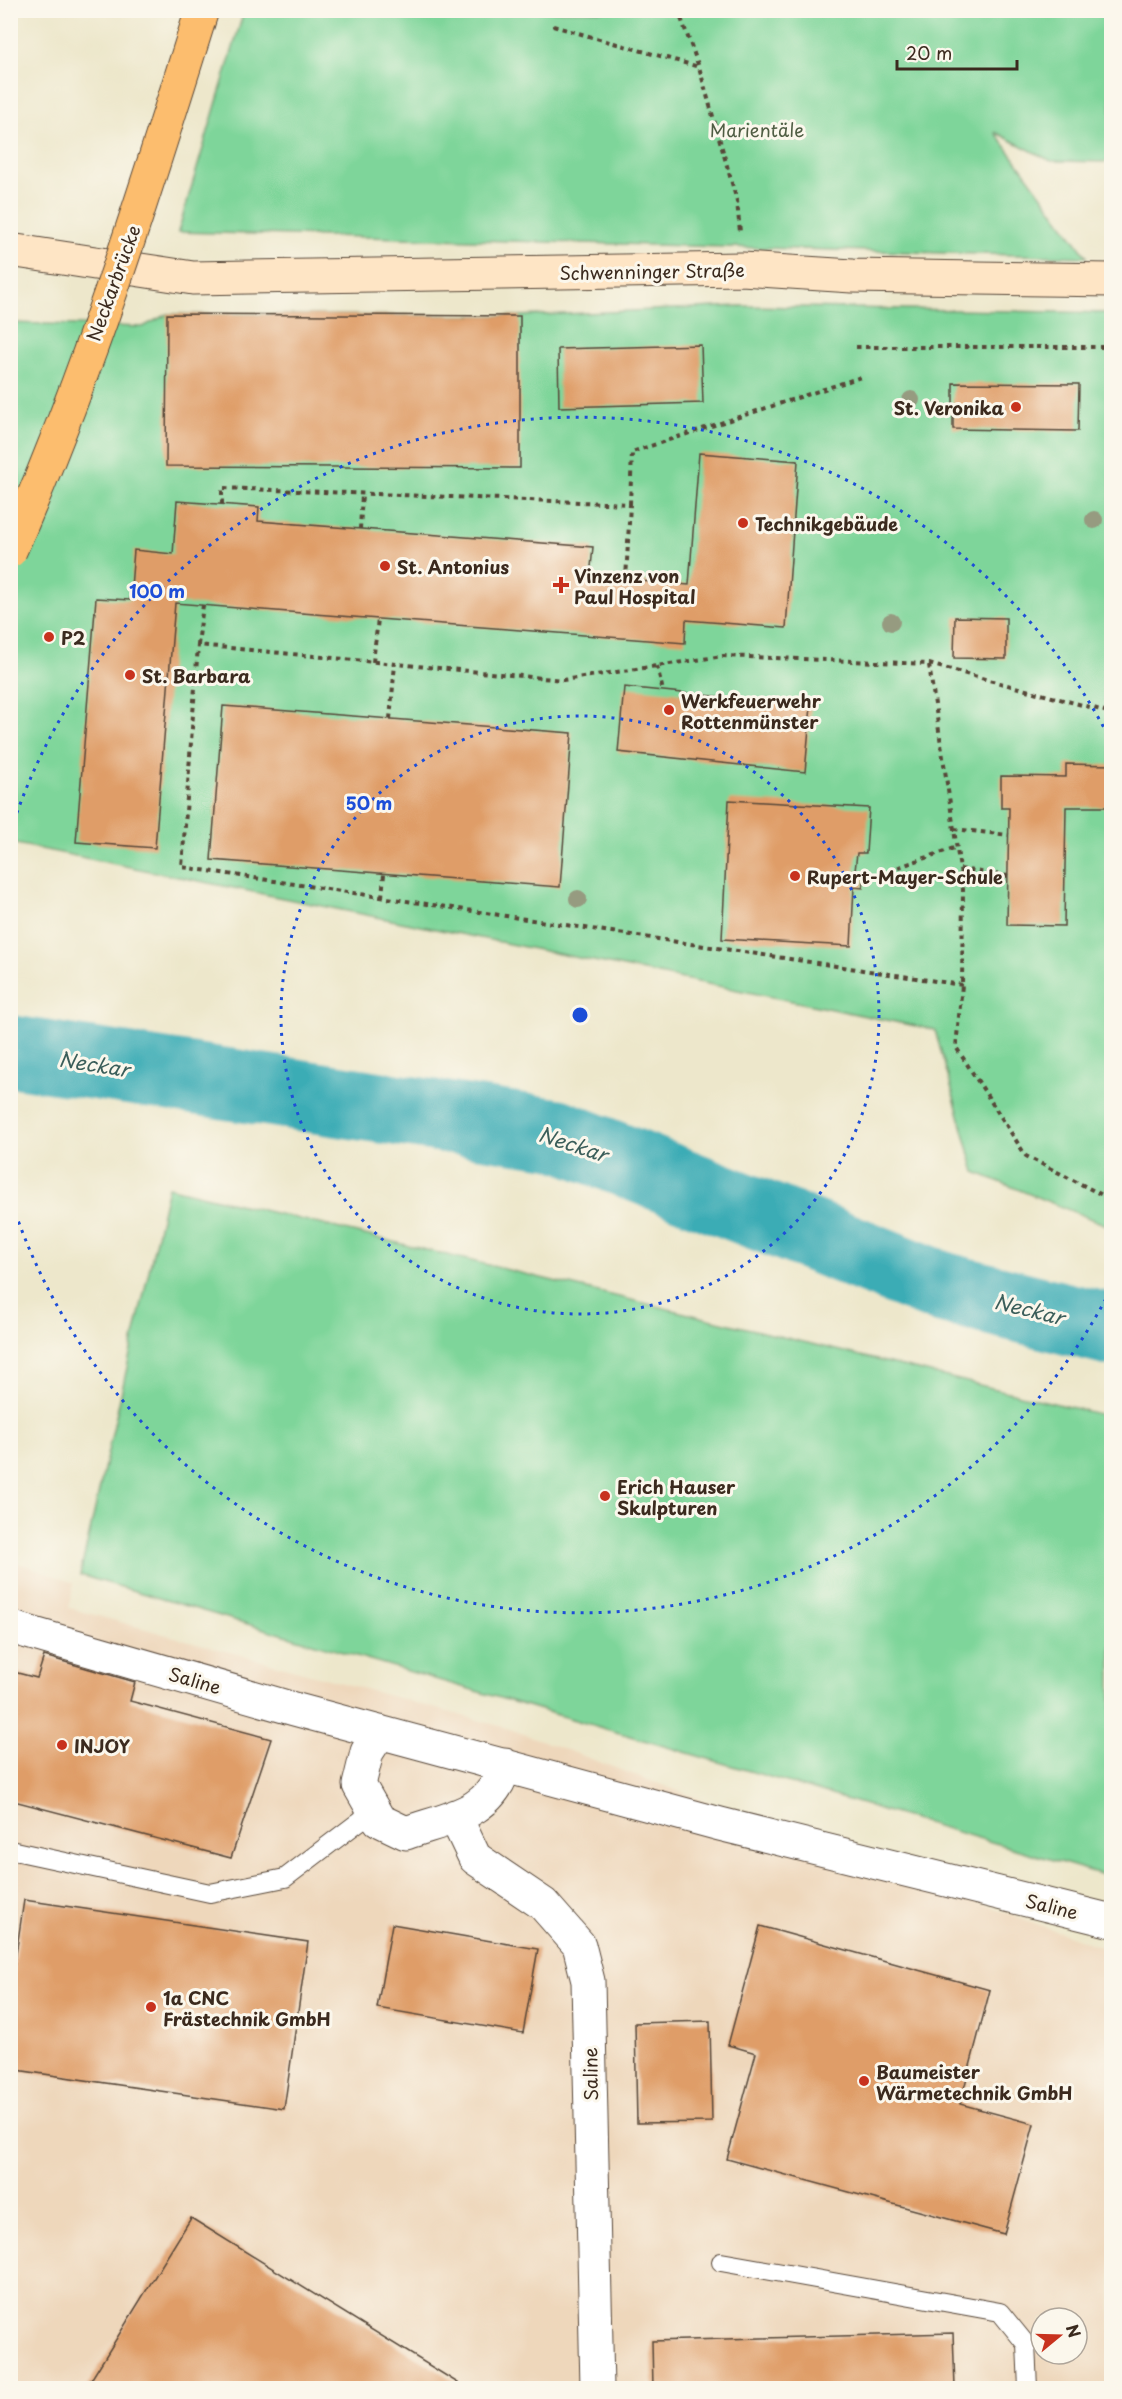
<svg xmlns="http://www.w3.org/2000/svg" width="1122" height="2399" viewBox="0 0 1122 2399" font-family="'Playpen Sans',sans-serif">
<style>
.built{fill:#eed7bb;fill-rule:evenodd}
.green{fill:#7ed59a;stroke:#5c805c;stroke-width:1.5}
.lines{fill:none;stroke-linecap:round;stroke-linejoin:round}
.river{stroke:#3bacb5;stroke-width:72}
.building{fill:#df9d67}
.lane-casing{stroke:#564638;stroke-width:20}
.street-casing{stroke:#564638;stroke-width:35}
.secondary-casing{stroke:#564638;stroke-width:35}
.path{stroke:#564638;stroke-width:4;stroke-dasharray:4.5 4.5;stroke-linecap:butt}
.lane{stroke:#fff;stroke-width:18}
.street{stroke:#fff;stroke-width:33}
.secondary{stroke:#fee5c5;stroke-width:33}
.primary-bridge-casing{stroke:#564638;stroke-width:35;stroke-linecap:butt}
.primary-bridge{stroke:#fcbd6e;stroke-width:33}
.tree{fill:#969b80}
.ring{fill:none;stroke:#1d4ed8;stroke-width:3;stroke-dasharray:3 6}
.poi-dot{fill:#c8321e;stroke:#fbf7ec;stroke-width:2}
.labels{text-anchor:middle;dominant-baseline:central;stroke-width:6;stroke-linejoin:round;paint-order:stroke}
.park-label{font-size:18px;fill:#4f5d43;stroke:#fbf7ec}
.street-label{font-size:18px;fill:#3b2a1e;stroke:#fbf7ec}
.poi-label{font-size:18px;font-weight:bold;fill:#3b2a1e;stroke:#fbf7ec;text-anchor:start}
.water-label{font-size:20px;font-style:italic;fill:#3b5e5a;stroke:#fbf7ec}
.centre{fill:#1d4ed8;stroke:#fbf7ec;stroke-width:3}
.ring-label{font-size:18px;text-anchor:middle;font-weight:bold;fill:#1d4ed8;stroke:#fbf7ec;stroke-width:6;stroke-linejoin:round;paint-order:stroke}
</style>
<rect width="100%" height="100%" fill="#fbf7ec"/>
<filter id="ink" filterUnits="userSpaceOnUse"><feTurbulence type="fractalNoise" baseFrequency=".0167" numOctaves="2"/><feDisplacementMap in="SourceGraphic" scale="12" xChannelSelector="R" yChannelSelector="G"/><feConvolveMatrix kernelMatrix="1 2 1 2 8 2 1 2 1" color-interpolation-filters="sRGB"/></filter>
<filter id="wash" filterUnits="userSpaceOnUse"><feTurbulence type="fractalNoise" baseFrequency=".008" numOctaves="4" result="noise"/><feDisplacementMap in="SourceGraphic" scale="24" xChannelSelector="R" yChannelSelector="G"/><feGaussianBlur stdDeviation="1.35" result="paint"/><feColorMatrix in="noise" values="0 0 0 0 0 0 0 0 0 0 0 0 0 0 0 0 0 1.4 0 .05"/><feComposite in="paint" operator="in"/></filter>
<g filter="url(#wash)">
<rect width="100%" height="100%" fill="#ede7cb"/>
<path class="built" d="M 10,1560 L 74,1583 L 69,1608 L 510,1729 L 1111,1951 L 1111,2388 L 11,2388 ZM 1041,2318 L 1077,2318 L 1077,2354 L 1041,2354 Z"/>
<path class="green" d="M 244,11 L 1111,11 L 1111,162 L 1051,161 L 995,132 L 1087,257 L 178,232 Z
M 740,306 L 1111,313 L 1111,1227 L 975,1172 L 935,1030 L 11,843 L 11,323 L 143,327 L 167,314 L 520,316 Z
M 168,1187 L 1111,1417 L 1111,1877 L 80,1575 Z"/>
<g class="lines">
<path class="river" d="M 10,1051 L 556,1134 L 944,1288 L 1112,1330"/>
</g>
<g id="blocks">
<path class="building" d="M 167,314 L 520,316 L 520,468 L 166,466 Z
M 701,345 L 703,403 L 559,407 L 558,349 Z
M 953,383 L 1079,384 L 1078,431 L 953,429 Z
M 699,453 L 798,461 L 786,628 L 686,620 L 685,643 L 175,603 L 155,848 L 76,842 L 96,598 L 130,600 L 134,550 L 173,554 L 177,501 L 259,507 L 258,521 L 593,547 L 590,577 L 689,585 Z
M 955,617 L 1006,618 L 1006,659 L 954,658 Z
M 624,687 L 811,706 L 805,772 L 618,752 Z
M 223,706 L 572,733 L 560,887 L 211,860 Z
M 1066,764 L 1112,765 L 1112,807 L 1066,807 L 1064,926 L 1007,925 L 1009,808 L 1001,808 L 1001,776 L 1066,777 Z
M 729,800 L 869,808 L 866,853 L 857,853 L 855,871 L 865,872 L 863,888 L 854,887 L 851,946 L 722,939 Z
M 44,1656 L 135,1682 L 130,1701 L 271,1739 L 231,1858 L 10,1800 L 10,1671 L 37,1678 Z
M 24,1900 L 308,1942 L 284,2109 L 10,2069 L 10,1995 Z
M 392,1924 L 538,1949 L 523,2033 L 377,2008 Z
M 760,1926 L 990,1990 L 960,2104 L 1034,2124 L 1004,2234 L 727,2159 L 756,2053 L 728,2045 Z
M 710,2021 L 712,2122 L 637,2123 L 635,2023 Z
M 191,2218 L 466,2388 L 86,2388 Z
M 953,2333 L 955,2388 L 653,2388 L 652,2341 Z"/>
</g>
</g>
<g filter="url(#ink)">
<use href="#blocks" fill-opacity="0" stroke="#564638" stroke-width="1.5"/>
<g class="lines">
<defs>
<path id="lane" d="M 10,1850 L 210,1893 L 285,1878 L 373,1811
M 721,2262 L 1000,2312 L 1026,2344 L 1028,2388"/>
<path id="street" d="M 10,1627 L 294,1709 L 720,1824 L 1112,1921
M 380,1732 L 367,1752 L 359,1785 L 379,1820 L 406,1833 C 448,1818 492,1814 505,1765
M 455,1816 L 475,1858 L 543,1904 L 579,1945 L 588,1981 L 597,2388"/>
<path id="secondary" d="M 10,250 L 193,278 L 742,269 L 852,276 L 1112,280"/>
</defs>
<use href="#lane" class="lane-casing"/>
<use href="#street" class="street-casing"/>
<use href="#secondary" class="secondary-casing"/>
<path class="path" d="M 678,10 L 699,67 L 737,201 L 740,232
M 553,26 L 699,67
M 856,347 L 1112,347
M 222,504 L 222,488 L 630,504 L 626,580
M 630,504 L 632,452 L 864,376
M 360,529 L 362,494
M 198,645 L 203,605
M 373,662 L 378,619
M 929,665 L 963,889 L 962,985 L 956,1047 L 1026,1156 L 1112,1200
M 657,666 L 663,691
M 390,719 L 395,664
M 954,829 L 1009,835
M 960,869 L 1008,876
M 864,879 L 957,847
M 382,897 L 384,874
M 962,985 L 182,867 L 198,645 L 563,680 L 723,656 L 929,664 L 1112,713"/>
<use href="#lane" class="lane"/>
<use href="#street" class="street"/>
<use href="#secondary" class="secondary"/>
<defs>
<path id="primary-bridge" d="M 10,551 C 88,376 145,192 202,10"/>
</defs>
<use href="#primary-bridge" class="primary-bridge-casing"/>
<use href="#primary-bridge" class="primary-bridge"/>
</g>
<g class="tree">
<circle cx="911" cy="400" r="9"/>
<circle cx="1094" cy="520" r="9"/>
<circle cx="862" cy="522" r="9"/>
<circle cx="891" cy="622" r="9"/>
<circle cx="578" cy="899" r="9"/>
</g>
</g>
<g class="ring">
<circle cx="580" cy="1015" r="299"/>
<path d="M1110 1291A598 598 0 0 1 11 1200M11 830A598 598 0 0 1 1110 739"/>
</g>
<g class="poi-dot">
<circle cx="1016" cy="407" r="6"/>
<circle cx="743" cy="523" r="6"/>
<circle cx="385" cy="566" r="6"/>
<path d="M558 576h6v6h6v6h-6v6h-6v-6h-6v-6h6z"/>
<circle cx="49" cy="637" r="6"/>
<circle cx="130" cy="675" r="6"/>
<circle cx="669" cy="710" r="6"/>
<circle cx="795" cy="876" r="6"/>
<circle cx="605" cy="1496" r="6"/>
<circle cx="62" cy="1745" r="6"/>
<circle cx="151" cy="2007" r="6"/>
<circle cx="864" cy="2081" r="6"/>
</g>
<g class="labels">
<g class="park-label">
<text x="757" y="129">Marientäle</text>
</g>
<g class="street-label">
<text transform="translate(652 271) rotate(-1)">Schwenninger Straße</text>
<text transform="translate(113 283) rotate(-70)">Neckarbrücke</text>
<text transform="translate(195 1680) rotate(16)">Saline</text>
<text transform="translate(1052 1906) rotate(14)">Saline</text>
<text transform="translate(590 2074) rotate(-91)">Saline</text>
</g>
<g class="poi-label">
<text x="1004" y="407" text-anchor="end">St. Veronika</text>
<text x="755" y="523">Technikgebäude</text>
<text x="397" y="566">St. Antonius</text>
<text x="574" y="575">Vinzenz von<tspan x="574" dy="21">Paul Hospital</tspan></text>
<text x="61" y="637">P2</text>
<text x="142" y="675">St. Barbara</text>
<text x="681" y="700">Werkfeuerwehr<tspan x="681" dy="21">Rottenmünster</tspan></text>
<text x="807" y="876">Rupert-Mayer-Schule</text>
<text x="617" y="1486">Erich Hauser<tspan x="617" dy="21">Skulpturen</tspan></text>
<text x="74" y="1745">INJOY</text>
<text x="163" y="1997">1a CNC<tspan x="163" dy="21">Frästechnik GmbH</tspan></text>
<text x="876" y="2071">Baumeister<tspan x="876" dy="21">Wärmetechnik GmbH</tspan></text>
</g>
<g class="water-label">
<text transform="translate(94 1064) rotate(9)">Neckar</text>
<text transform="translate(573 1144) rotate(18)">Neckar</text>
<text transform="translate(1029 1309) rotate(14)">Neckar</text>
</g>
</g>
<circle cx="580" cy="1015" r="9" class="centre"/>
<g class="ring-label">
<text x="157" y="598">100 m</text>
<text x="369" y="810">50 m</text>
</g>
<rect width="1122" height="2399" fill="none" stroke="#fbf7ec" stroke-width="36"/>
<g transform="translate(1059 2336) rotate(71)"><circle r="28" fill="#fbf7ec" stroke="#aea59a" stroke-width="1.5"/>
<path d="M0-4.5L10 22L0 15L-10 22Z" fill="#c8321e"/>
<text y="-9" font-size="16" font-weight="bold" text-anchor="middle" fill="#3b2a1e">N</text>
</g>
<path d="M897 60v9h120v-9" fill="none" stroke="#3b2a1e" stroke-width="3"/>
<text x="906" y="60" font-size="18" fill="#3b2a1e" stroke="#fbf7ec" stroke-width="4.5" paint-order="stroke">20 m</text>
</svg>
